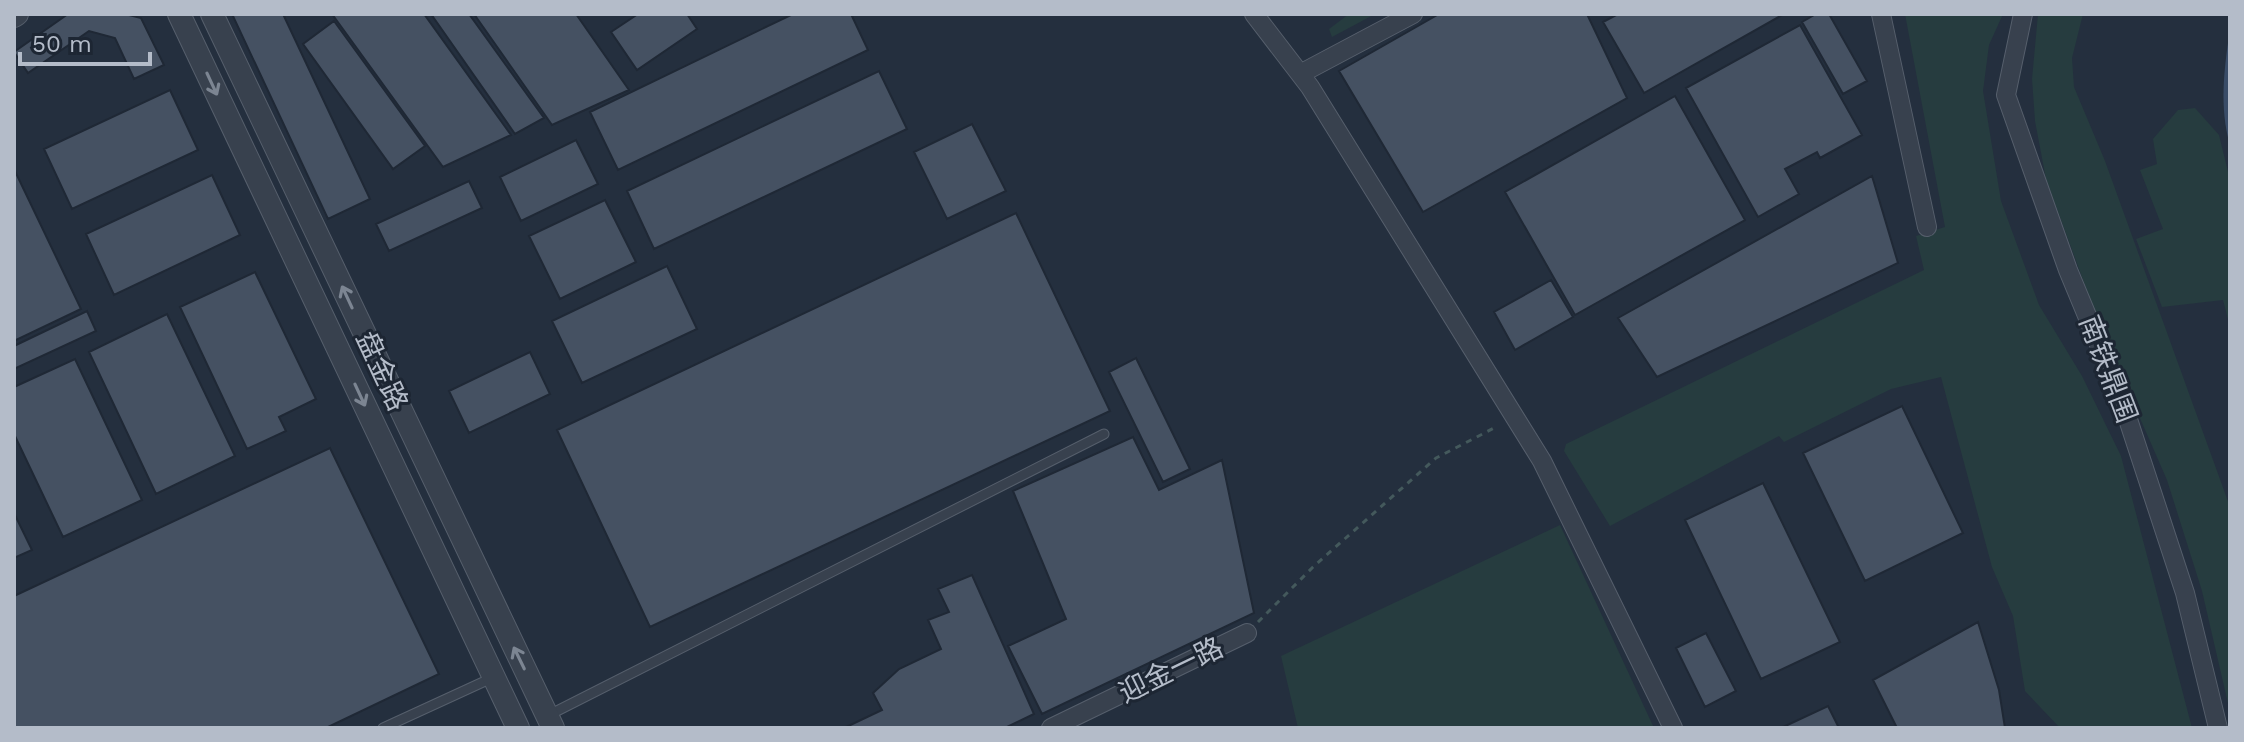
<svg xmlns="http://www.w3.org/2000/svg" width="2244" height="742" viewBox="0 0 2244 742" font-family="'Work Sans','Noto Sans SC',sans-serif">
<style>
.green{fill:#263c3f}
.water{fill:#394c67}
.building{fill:#455162;stroke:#1f2835;stroke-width:2}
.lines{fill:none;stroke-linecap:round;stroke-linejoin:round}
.service-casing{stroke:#565f6c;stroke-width:11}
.minor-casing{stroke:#565f6c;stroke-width:20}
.tertiary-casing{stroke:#565f6c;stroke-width:24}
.path{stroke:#44595c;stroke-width:3;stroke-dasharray:6 6;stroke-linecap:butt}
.service{stroke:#38414e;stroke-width:9}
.minor{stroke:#38414e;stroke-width:18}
.tertiary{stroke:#38414e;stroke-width:22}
.oneway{stroke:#7c8592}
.labels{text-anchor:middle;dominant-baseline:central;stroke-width:6;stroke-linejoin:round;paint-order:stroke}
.street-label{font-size:28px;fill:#b4bcc9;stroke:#1d2633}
</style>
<rect width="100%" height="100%" fill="#242f3e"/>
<path class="green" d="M 1349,14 L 1375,14 L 1332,37 L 1329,29 Z
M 1905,14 L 2003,14 L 1989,45 L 1983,91 L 2001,201 L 2039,305 L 2082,376 L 2121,456 L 2192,728 L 2060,728 L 2025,691 L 2013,616 L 1992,567 L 1941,377 L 1891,389 L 1784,442 L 1779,436 L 1610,526 L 1564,451 L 1566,444 L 1924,270 L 1916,236 L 1945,227 Z
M 2038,14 L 2083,14 L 2072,58 L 2074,87 L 2105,161 L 2230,507 L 2230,712 L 2202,591 L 2167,480 L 2101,329 L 2046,179 L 2035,121 L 2032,79 Z
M 2195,108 L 2219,135 L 2230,180 L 2230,327 L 2223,300 L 2162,307 L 2136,239 L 2163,229 L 2140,170 L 2157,164 L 2153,139 L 2178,110 Z
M 1560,525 L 1654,728 L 1298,728 L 1281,656 Z"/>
<path class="water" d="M 2230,30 L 2230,145 C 2219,108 2224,68 2230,30 Z"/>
<path class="building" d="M 68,14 L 125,14 L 141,18 L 164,65 L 134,79 L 115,38 L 89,31 L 28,73 L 14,52 Z
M 232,14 L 283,14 L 370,199 L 328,219 Z
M 332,14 L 424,14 L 511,135 L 443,167 Z
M 431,14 L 469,14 L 544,118 L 515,134 Z
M 474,14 L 576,14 L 629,90 L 552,125 Z
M 638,14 L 687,14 L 697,29 L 637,70 L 611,32 Z
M 793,14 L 851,14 L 868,50 L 618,170 L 590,112 Z
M 1439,14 L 1587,14 L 1627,98 L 1423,212 L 1339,71 Z
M 1618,14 L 1784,14 L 1644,93 L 1603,22 Z
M 1816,14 L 1829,14 L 1867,81 L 1843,94 L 1802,22 Z
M 334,21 L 425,146 L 393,169 L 303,44 Z
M 1800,25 L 1862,135 L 1820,158 L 1817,152 L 1785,169 L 1799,194 L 1758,217 L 1686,88 Z
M 879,71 L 907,129 L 654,249 L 627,191 Z
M 170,90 L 198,150 L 72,209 L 44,149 Z
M 1675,96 L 1745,220 L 1575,315 L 1505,192 Z
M 972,124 L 1006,191 L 947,219 L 914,152 Z
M 576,140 L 598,184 L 521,221 L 500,177 Z
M 14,169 L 81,309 L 14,341 Z
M 212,175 L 240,235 L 114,295 L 86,234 Z
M 1872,176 L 1898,263 L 1657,377 L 1618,318 Z
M 469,181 L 482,208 L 389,251 L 376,224 Z
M 605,200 L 636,262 L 560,299 L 529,236 Z
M 1016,213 L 1110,411 L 650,627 L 557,430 Z
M 667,266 L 697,329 L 582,383 L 552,321 Z
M 255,272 L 316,399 L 279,417 L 286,431 L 247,449 L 180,307 Z
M 1551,280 L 1573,317 L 1515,350 L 1494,312 Z
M 87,311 L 96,331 L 14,369 L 14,346 Z
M 167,314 L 235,456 L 156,494 L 89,352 Z
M 530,352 L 550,394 L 469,433 L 449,391 Z
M 1136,358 L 1190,469 L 1163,482 L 1109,372 Z
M 75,359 L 142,500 L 63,537 L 14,434 L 14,387 Z
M 1902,406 L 1963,533 L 1865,581 L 1803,453 Z
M 1133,437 L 1159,490 L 1222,460 L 1254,613 L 1042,714 L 1008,646 L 1066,619 L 1013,491 Z
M 330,448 L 439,674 L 326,728 L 14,728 L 14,596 Z
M 1763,483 L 1840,642 L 1761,679 L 1685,520 Z
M 14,513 L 32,550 L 14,558 Z
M 972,575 L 1034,714 L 1005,728 L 844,728 L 882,710 L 873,693 L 899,669 L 941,649 L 928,620 L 949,612 L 938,589 Z
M 1978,622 L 1999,690 L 2005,728 L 1897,728 L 1873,680 Z
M 1706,633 L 1736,691 L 1705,707 L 1676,648 Z
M 1828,706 L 1839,728 L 1781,728 Z"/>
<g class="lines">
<defs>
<path id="service" d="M 547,716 L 1104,434
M 383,728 L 494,677"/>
<path id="minor" d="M 1254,14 L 1310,87 L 1542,461 L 1673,728
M 1881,14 L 1927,227
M 2023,14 L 2006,95 L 2068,270 L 2120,395 L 2185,593 L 2218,728
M 1300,74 L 1413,14
M 1051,728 L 1247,633"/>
<path id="tertiary" d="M 179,14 L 518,728
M 212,14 L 553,728
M 14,16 L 17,14"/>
</defs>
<use href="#service" class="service-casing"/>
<use href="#minor" class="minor-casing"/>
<use href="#tertiary" class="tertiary-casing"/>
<path class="path" d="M 1258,622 L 1313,567 L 1436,458 L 1498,426"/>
<use href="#service" class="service"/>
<use href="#minor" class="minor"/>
<use href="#tertiary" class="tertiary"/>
</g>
<defs><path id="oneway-shaft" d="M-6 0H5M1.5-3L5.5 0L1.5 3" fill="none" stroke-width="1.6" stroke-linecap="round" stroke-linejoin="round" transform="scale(2)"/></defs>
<g class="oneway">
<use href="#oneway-shaft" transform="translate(212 84) rotate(65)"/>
<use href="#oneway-shaft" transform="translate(347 297) rotate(-115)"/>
<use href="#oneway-shaft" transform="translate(360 395) rotate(65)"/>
<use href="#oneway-shaft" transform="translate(519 658) rotate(-116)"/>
</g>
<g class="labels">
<g class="street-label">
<text transform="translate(2108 369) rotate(69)">南铁鼎围</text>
<text transform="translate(382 371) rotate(65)">盘金路</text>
<text transform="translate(1171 670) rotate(-26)">迎金一路</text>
</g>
</g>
<rect width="2244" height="742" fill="none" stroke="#b4bcc9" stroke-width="32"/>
<path d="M20 52v12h130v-12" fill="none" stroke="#b4bcc9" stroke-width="4"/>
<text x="32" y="52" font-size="24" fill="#b4bcc9" stroke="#1d2633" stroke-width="6" paint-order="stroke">50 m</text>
</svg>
